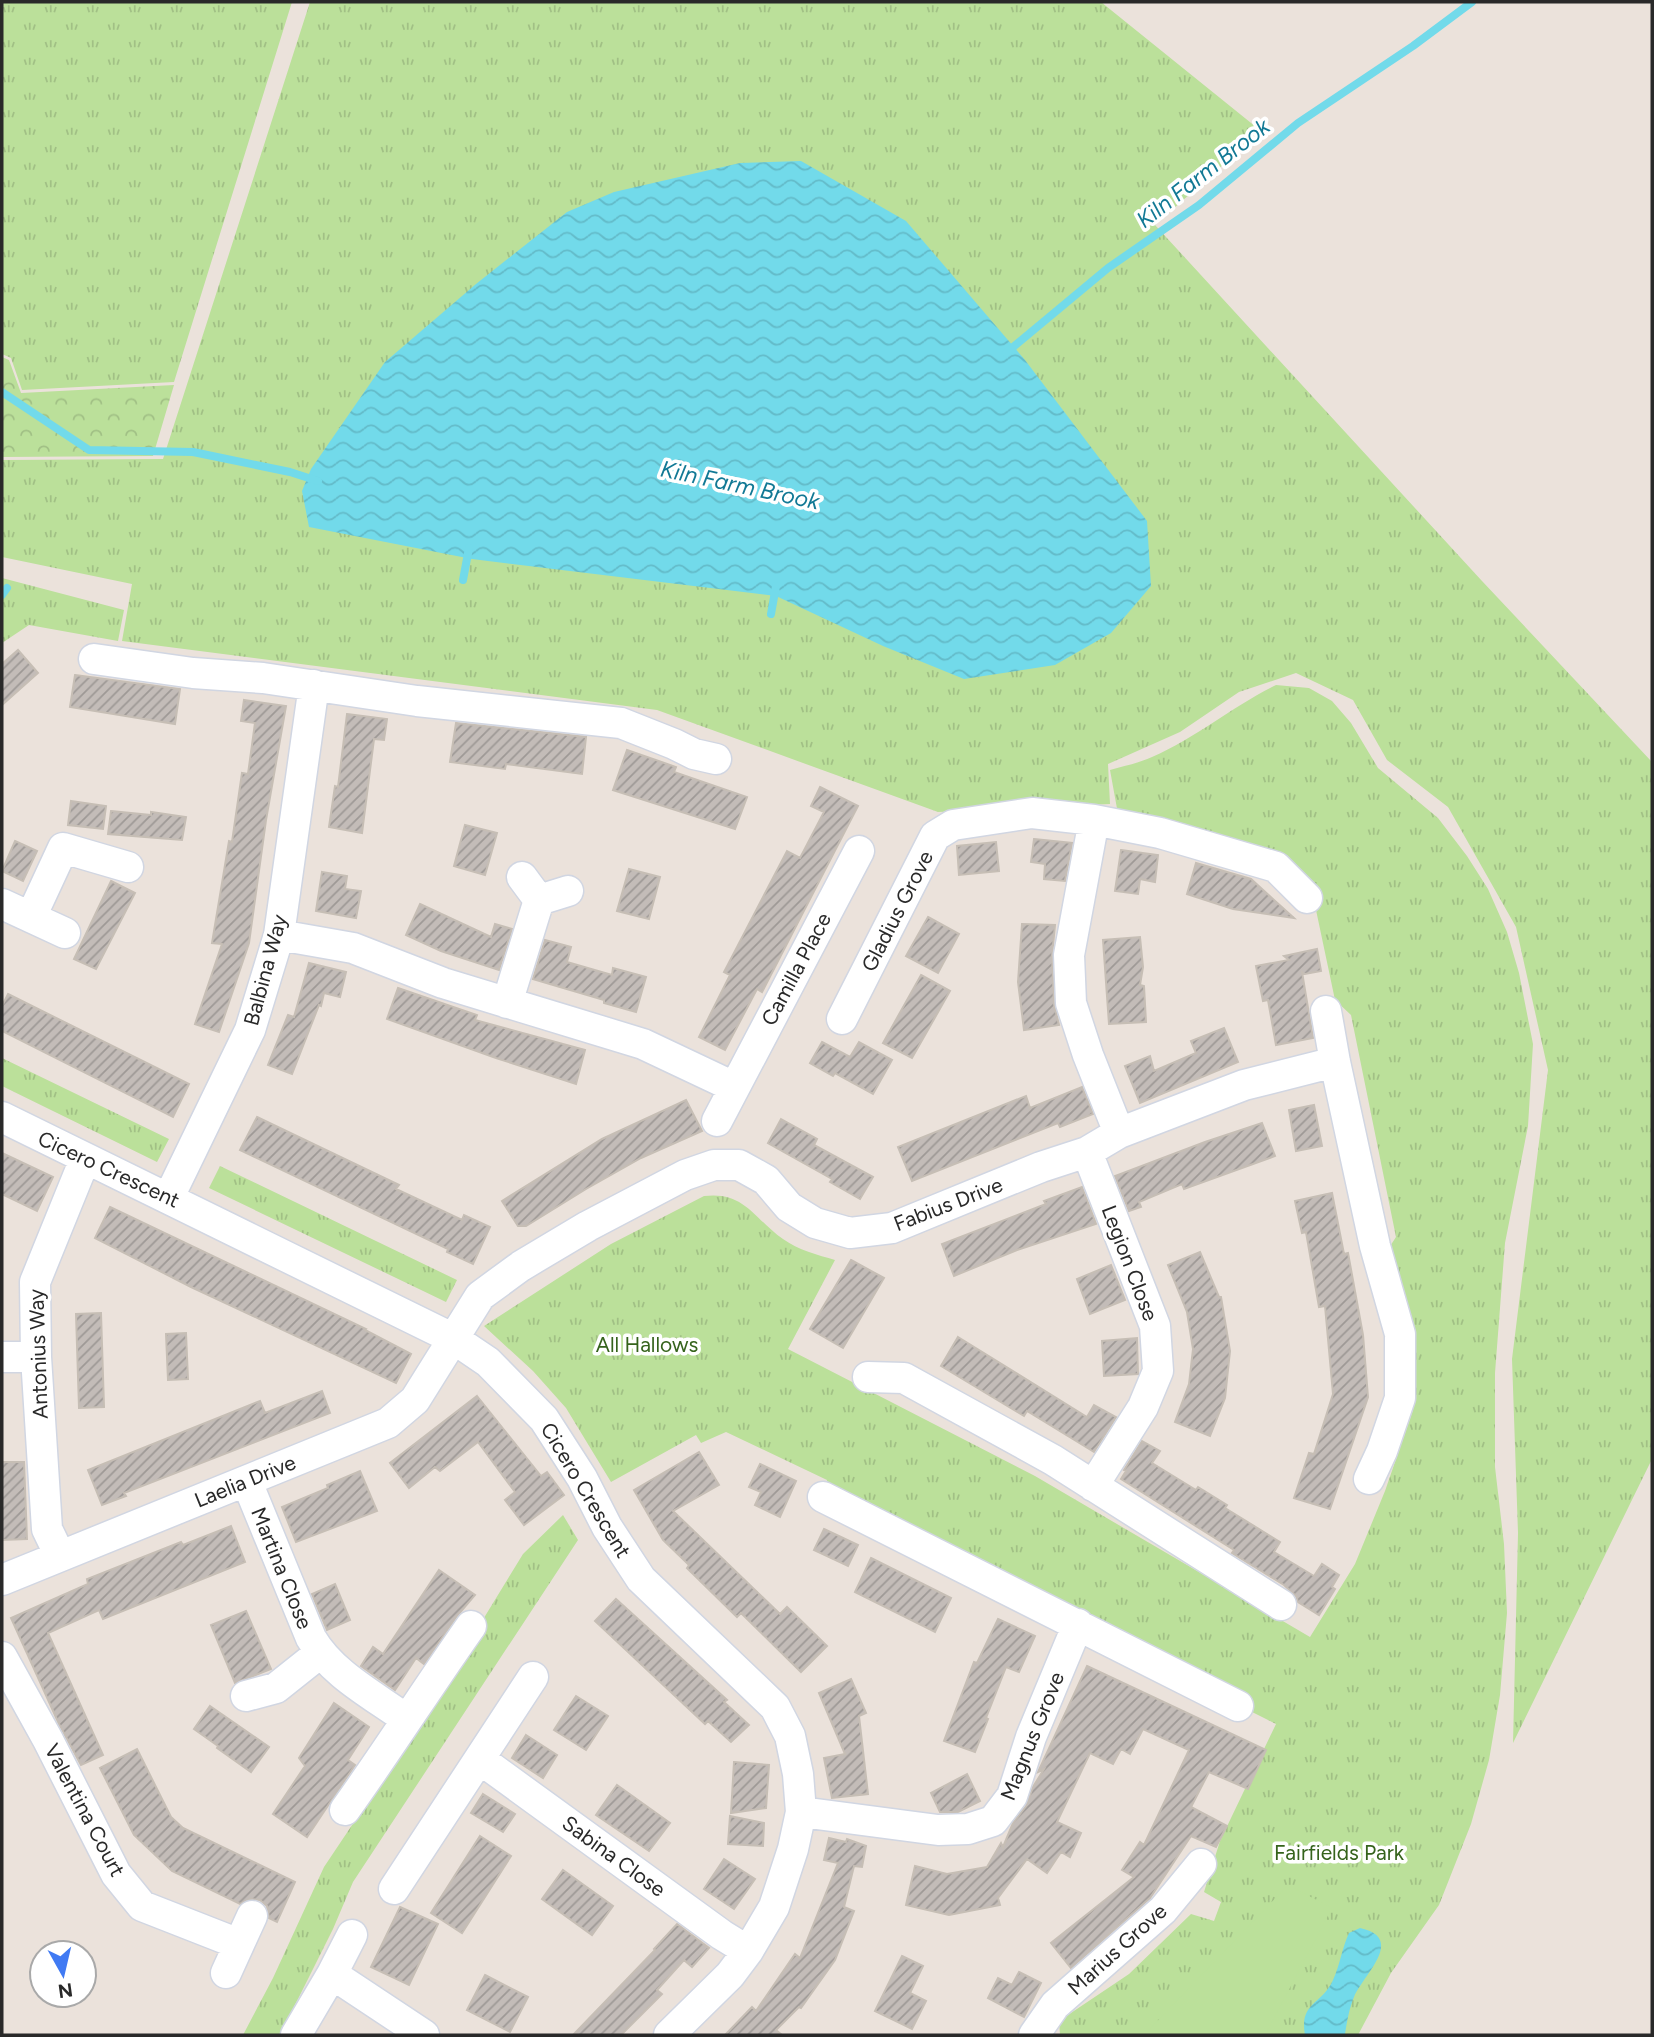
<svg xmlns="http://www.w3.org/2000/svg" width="1654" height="2037" viewBox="0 0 1654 2037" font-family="Figtree,sans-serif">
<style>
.grass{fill:url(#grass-tufts)}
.forest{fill:url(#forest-crowns)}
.garden{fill:#bbe09a}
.water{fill:url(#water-waves)}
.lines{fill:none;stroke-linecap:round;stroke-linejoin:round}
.stream{stroke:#72daea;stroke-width:8}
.building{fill:url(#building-hatch);stroke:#c6beb5;stroke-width:2}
.street-casing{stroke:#d1d6e2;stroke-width:33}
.street{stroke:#fff;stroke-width:30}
.labels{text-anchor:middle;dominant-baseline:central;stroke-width:7;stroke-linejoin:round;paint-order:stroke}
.street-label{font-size:21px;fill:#292929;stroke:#fff}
.park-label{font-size:21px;fill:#35631c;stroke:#fff}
.water-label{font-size:23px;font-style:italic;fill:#127995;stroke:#fff}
</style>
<defs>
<pattern id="grass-tufts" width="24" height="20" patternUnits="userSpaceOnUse" patternTransform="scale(1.75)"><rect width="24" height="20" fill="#bbe09a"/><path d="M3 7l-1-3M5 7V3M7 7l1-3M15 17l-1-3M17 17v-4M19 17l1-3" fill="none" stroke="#a1c085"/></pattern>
<pattern id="forest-crowns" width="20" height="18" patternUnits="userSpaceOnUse" patternTransform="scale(1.75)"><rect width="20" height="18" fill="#bbe09a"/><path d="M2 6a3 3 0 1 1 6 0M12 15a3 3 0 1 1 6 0" fill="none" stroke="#a1c085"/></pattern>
<pattern id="water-waves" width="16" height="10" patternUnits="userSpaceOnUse" patternTransform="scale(1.75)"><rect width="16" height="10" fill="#72daea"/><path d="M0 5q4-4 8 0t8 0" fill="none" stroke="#63bbc9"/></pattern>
<pattern id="building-hatch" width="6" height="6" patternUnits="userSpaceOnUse" patternTransform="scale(1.75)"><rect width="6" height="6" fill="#c3bcb8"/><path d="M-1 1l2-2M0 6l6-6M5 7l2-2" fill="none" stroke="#9e9996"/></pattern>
</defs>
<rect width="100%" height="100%" fill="#ebe2db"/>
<path class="grass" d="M 2,2 L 292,2 L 174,382 L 22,390 L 11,358 L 2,354 Z
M 310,2 L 1101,2 L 1261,131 L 1155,225 L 1482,581 L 1652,762 L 1652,1459 L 1513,1743 L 1518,1533 L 1512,1359 L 1548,1070 L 1516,927 L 1448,807 L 1387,760 L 1353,700 L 1296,673 L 1239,692 L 1180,732 L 1108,764 L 1110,804 L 938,812 L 657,710 L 122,641 L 132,584 L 2,557 L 2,460 L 163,459 Z
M 2,578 L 124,610 L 118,641 L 29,625 L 2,643 Z
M 1276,685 L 1309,688 L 1332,701 L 1351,723 L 1378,768 L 1438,818 L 1467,856 L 1488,889 L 1507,932 L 1519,973 L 1533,1044 L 1528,1126 L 1505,1243 L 1495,1373 L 1495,1467 L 1504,1544 L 1507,1613 L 1500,1695 L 1489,1760 L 1471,1824 L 1439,1905 L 1391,1973 L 1358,2035 L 1060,2035 L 1059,2021 L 1129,1974 L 1191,1914 L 1214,1921 L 1221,1902 L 1204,1892 L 1220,1841 L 1276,1724 L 823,1497 L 827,1480 L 726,1432 L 701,1443 L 696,1435 L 611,1482 L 566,1408 L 533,1371 L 484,1326 L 611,1244 L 704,1196 C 745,1191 754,1219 783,1239 C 798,1250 818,1255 835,1260 L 788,1349 L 1035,1476 L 1310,1637 L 1355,1564 L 1385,1491 L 1413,1410 L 1414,1341 L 1385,1254 L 1396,1237 L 1351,1015 L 1335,1000 L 1316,910 L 1307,898 L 1276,867 L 1120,825 L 1110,770 C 1124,766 1139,763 1152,757 C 1196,738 1233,706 1276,685 Z
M 2,1058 L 169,1139 L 157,1162 L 2,1086 Z
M 220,1166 L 457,1280 L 446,1302 L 209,1188 Z
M 563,1515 L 578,1540 L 353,1882 L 333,1929 L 280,2035 L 243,2035 L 273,1978 L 324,1867 L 413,1734 L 523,1554 Z"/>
<path class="forest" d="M 2,357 L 9,360 L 21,393 L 174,385 L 153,456 L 2,457 Z"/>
<path class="garden" d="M 1288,1885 L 1332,1908 L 1265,2035 L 1144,2035 Z"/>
<path class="water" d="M 801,161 L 906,221 L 1025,360 L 1147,521 L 1151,586 L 1111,633 L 1055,665 L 964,679 L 883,646 L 776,596 L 472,559 L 309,527 L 302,491 L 311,469 L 385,362 L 476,284 L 567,212 L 614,192 L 740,163 Z
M 1360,1928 C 1407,1938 1362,1976 1354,1997 C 1349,2009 1347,2022 1345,2034 L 1305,2035 C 1299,2002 1322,2005 1333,1980 C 1340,1965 1342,1948 1349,1933 Z"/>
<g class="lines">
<path class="stream" d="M 1006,353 L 1108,268 L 1199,205 L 1298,123 L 1413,46 L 1472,2
M 2,392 L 89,450 L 193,452 L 290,472 L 318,481
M 463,580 L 469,548
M 2,595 L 7,588
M 771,614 L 776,586"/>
</g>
<path class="building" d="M 18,650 L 38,673 L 2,705 L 2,664 Z
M 75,675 L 180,689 L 175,724 L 70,707 Z
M 244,700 L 286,706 L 266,820 L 249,943 L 219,1032 L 195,1024 L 222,944 L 212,943 L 229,841 L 232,842 L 242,773 L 248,774 L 255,723 L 241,721 Z
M 347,714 L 387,719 L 384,740 L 374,739 L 362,833 L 329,827 L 335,786 L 338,787 Z
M 456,723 L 586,737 L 582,774 L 506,764 L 505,769 L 450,762 Z
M 627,750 L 676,767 L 674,772 L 747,797 L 735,829 L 613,790 Z
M 820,787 L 858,806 L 762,992 L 757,989 L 725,1050 L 699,1037 L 730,975 L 724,972 L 787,851 L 800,858 L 824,812 L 811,806 Z
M 71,801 L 106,806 L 103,829 L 68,825 Z
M 111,811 L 151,815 L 151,812 L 186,817 L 182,840 L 108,834 Z
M 465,825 L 497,833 L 485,875 L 454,866 Z
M 1034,839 L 1072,843 L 1065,881 L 1044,879 L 1045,864 L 1031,862 Z
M 15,841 L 37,851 L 23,881 L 2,871 Z
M 996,842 L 999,871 L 959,875 L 957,846 Z
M 1121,850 L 1158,855 L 1155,882 L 1140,879 L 1138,894 L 1115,891 Z
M 1196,863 L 1251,879 L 1294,918 L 1233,909 L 1187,894 Z
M 629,869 L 660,877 L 649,919 L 617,911 Z
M 322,872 L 347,876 L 345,889 L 361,891 L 356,918 L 316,911 Z
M 111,881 L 135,893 L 96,969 L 74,959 Z
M 420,904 L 491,937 L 495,924 L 512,929 L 499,970 L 441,951 L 406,935 Z
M 928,917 L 959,934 L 938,973 L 906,956 Z
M 1022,924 L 1055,925 L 1052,956 L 1054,1004 L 1059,1025 L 1024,1030 L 1018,982 Z
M 1140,937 L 1143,967 L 1140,985 L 1144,986 L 1146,1022 L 1109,1024 L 1103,940 Z
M 545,940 L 571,947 L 567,962 L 612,975 L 613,968 L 646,977 L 636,1012 L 604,1003 L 604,1000 L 533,979 Z
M 1317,949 L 1321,971 L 1305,974 L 1302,972 L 1313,1038 L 1276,1045 L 1268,1000 L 1263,1001 L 1256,966 L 1289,960 L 1284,956 Z
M 309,963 L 346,972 L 340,997 L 324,993 L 321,1006 L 319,1005 L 292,1074 L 268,1065 L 288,1015 L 294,1017 Z
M 921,975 L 950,991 L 912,1058 L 883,1043 Z
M 398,988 L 477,1015 L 475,1020 L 585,1050 L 576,1084 L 496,1058 L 387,1019 Z
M 8,994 L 189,1084 L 173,1117 L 2,1031 L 2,1006 Z
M 1224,1028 L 1238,1062 L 1140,1103 L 1125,1066 L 1150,1056 L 1154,1071 L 1196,1053 L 1191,1041 Z
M 822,1042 L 850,1057 L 859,1042 L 892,1060 L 873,1094 L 835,1073 L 833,1076 L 810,1063 Z
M 1082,1087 L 1093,1114 L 1060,1127 L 1058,1123 L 912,1181 L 898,1147 L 1026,1096 L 1030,1108 Z
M 686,1100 L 702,1131 L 641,1158 L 586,1189 L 526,1226 L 518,1226 L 502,1201 L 602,1139 Z
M 1314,1105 L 1322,1146 L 1296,1151 L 1289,1110 Z
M 257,1117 L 399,1185 L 396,1189 L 462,1220 L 464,1215 L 490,1227 L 473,1264 L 447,1252 L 448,1249 L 240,1150 Z
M 781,1119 L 817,1139 L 814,1145 L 873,1177 L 860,1199 L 830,1182 L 832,1179 L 768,1143 Z
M 1262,1123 L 1275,1156 L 1184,1189 L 1182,1184 L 1139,1202 L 1141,1207 L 1129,1211 L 1115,1176 L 1205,1142 Z
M 2,1153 L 53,1177 L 37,1211 L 2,1194 Z
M 1082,1187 L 1096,1224 L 1017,1250 L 954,1276 L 942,1244 L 1046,1204 L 1044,1201 Z
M 1332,1193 L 1344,1254 L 1348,1253 L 1363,1335 L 1368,1397 L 1330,1509 L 1294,1498 L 1309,1453 L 1314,1454 L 1333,1394 L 1325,1306 L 1319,1307 L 1306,1232 L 1302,1233 L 1295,1201 Z
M 110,1207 L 366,1329 L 365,1330 L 411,1354 L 396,1383 L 191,1287 L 95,1238 Z
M 1200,1252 L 1219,1297 L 1221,1297 L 1230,1351 L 1225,1398 L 1210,1436 L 1175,1422 L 1189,1384 L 1193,1349 L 1187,1312 L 1168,1265 Z
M 851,1260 L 884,1278 L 843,1348 L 810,1329 Z
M 1111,1265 L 1125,1300 L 1090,1314 L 1077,1279 Z
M 101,1313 L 104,1407 L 79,1408 L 76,1314 Z
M 186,1333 L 188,1379 L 168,1380 L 166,1334 Z
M 958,1337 L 1087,1417 L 1094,1405 L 1116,1417 L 1094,1452 L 1027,1411 L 1024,1416 L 941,1366 Z
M 1137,1338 L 1138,1374 L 1104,1376 L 1102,1341 Z
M 322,1391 L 330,1413 L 124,1493 L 126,1496 L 102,1505 L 88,1470 L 260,1401 L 265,1413 Z
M 477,1396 L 541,1476 L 547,1472 L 564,1495 L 524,1525 L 505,1500 L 515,1492 L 478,1442 L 440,1471 L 435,1467 L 409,1488 L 390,1463 Z
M 1142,1441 L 1160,1451 L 1152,1463 L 1196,1490 L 1198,1487 L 1227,1505 L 1225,1508 L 1280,1542 L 1274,1552 L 1314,1576 L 1322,1564 L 1339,1575 L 1332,1587 L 1335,1589 L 1319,1615 L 1298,1602 L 1296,1596 L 1284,1585 L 1232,1553 L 1234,1550 L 1121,1479 L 1126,1471 L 1124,1470 Z
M 699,1452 L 719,1485 L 673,1511 L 780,1614 L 787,1607 L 827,1646 L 801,1672 L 741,1613 L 737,1617 L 687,1568 L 689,1565 L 663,1540 L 634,1490 Z
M 2,1462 L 24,1462 L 27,1539 L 2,1540 Z
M 760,1464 L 796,1481 L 780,1517 L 755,1505 L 761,1492 L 749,1487 Z
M 360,1471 L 377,1511 L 296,1542 L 282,1507 L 328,1488 L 327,1485 Z
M 231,1526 L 245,1562 L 103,1619 L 99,1610 L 48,1633 L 103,1755 L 81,1765 L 59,1724 L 11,1618 L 88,1584 L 87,1579 L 181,1542 L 183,1545 Z
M 824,1529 L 858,1545 L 848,1566 L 814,1550 Z
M 871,1558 L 951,1598 L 935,1632 L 855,1592 Z
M 439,1570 L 475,1595 L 457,1616 L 424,1664 L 416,1658 L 395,1690 L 361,1666 L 373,1647 L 383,1654 Z
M 335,1584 L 350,1620 L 327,1630 L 312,1594 Z
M 616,1599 L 727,1700 L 724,1702 L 749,1725 L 731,1742 L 708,1721 L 705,1724 L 595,1621 Z
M 246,1611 L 271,1669 L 235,1683 L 211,1625 Z
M 998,1619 L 1035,1636 L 1019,1672 L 1006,1667 L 986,1718 L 988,1719 L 975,1752 L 944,1741 L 974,1662 L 977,1663 Z
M 1087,1666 L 1266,1750 L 1248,1789 L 1209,1772 L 1191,1807 L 1227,1826 L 1216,1847 L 1191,1836 L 1150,1898 L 1071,1968 L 1051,1943 L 1134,1877 L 1122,1870 L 1140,1842 L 1144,1845 L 1189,1750 L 1143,1729 L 1130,1754 L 1121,1749 L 1113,1764 L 1090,1753 L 1057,1822 L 1081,1833 L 1070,1857 L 1061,1852 L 1047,1873 L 1027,1859 L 998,1898 L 1000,1905 L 949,1915 L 906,1905 L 915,1866 L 947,1874 L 987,1867 L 1001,1843 L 1003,1847 L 1013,1823 L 1026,1806 L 1033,1787 L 1044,1769 L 1038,1772 Z
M 851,1679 L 866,1713 L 859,1716 L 868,1794 L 832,1798 L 824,1758 L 845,1754 L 819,1693 Z
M 576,1696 L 608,1716 L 586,1750 L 554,1730 Z
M 334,1703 L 369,1727 L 348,1760 L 355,1765 L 307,1837 L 273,1814 L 305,1766 L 299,1758 Z
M 210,1706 L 269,1747 L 251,1772 L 217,1748 L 218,1746 L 194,1729 Z
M 526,1735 L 557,1755 L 543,1778 L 512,1758 Z
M 137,1749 L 171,1817 L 183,1828 L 295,1882 L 277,1922 L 269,1918 L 267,1906 L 260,1900 L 250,1899 L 240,1904 L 172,1871 L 134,1835 L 100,1768 Z
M 734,1762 L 769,1765 L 766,1808 L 731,1813 Z
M 967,1774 L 980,1801 L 958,1812 L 940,1812 L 931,1793 Z
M 617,1785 L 670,1823 L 649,1851 L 596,1815 Z
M 483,1794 L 515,1814 L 503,1832 L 471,1813 Z
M 730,1816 L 764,1823 L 763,1846 L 728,1844 Z
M 480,1836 L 511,1856 L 462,1933 L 431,1913 Z
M 829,1838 L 846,1842 L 847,1839 L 866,1846 L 862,1867 L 854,1866 L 844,1907 L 854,1911 L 835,1960 L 801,2008 L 799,2007 L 776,2030 L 782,2035 L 725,2035 L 752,2007 L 756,2011 L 795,1954 L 800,1958 L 838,1863 L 824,1860 Z
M 724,1859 L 755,1879 L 734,1909 L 704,1889 Z
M 563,1870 L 613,1906 L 592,1935 L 542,1899 Z
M 400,1907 L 438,1924 L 409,1985 L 371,1967 Z
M 677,1924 L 709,1948 L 692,1967 L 684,1960 L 657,1990 L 662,1994 L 621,2035 L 573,2035 L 655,1950 L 654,1949 Z
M 902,1956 L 923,1966 L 910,1993 L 926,2001 L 912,2029 L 875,2011 Z
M 1019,1972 L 1041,1983 L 1024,2017 L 988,1998 L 998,1978 L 1012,1985 Z
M 485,1975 L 528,1997 L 510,2032 L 467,2010 Z"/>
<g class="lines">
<defs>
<path id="street" d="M 94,659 L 193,673 L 263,678 L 417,701 L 621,723 L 674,744 L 694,754 L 716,759
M 1094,820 L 1069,955 L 1071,1003 L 1088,1055 L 1119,1133
M 522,877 L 539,900 L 568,891
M 2,904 L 65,933
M 31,917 L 63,848 L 128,867
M 279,935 L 353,948 L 443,983 L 643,1044 L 734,1087
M 507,1003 L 539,900
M 1326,1011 L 1335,1062 L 1375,1246 L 1400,1334 L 1400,1398 L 1382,1451 L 1369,1479
M 842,1019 L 935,836 L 953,825 L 1032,813 L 1094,820 L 1160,833 L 1276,867 L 1307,898
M 2,1117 C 153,1191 304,1264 454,1339 L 488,1362 L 544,1419 L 582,1478 L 607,1527 L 641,1579 L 775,1707 L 790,1736 L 798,1774 L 801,1812 L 793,1849 L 774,1907 L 748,1951 L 730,1975 L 669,2035
M 717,1121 L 859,851
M 1087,1152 L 1155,1326 L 1158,1371 L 1143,1407 L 1093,1486
M 169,1197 L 250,1030 L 279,935 L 314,685
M 2,1357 L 36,1357
M 868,1377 L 904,1378 L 1053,1460 L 1281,1605
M 247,1482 L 311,1638 C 332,1674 373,1695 406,1719
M 823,1497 L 1238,1706
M 60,1556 L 47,1529 L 36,1357 L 35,1282 L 85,1159
M 2,1580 L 388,1423 L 415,1400 L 480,1296 L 521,1266 L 588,1226 L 685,1175 L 714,1165 L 739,1165 L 766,1180 L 789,1207 L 815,1223 L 850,1233 L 892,1228 L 1041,1167 L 1087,1152 L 1119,1133 L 1244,1085 L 1335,1062
M 2,1657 L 48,1740 L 116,1874 L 142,1906 L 239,1944
M 246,1696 L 276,1688 L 320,1653
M 481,1760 L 722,1935 L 748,1951
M 345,1810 C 388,1750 428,1687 471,1626
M 801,1812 L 938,1830 L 968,1829 L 993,1821 L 1012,1796 L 1031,1737 L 1078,1624
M 394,1889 L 533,1677
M 352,1935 L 332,1974 L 424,2035
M 226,1973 L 252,1916
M 296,2035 L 332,1974
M 1034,2035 L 1055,2005 L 1163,1910 L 1201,1864"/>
</defs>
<use href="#street" class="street-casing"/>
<use href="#street" class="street"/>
</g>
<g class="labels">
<g class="street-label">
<text transform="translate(897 911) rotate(-63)">Gladius Grove</text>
<text transform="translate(796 969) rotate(-62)">Camilla Place</text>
<text transform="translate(265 970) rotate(-75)">Balbina Way</text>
<text transform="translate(109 1169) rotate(25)">Cicero Crescent</text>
<text transform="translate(948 1204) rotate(-21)">Fabius Drive</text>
<text transform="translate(1130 1263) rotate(69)">Legion Close</text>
<text transform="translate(38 1354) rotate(-92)">Antonius Way</text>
<text transform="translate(245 1481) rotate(-22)">Laelia Drive</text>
<text transform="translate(586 1490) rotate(59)">Cicero Crescent</text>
<text transform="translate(282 1568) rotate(68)">Martina Close</text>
<text transform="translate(1032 1736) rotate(-68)">Magnus Grove</text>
<text transform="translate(85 1810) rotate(62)">Valentina Court</text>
<text transform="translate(614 1856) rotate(36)">Sabina Close</text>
<text transform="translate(1117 1949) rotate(-42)">Marius Grove</text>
</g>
<g class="park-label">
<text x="647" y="1344">All Hallows</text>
<text x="1339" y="1852">Fairfields Park</text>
</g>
<g class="water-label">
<text transform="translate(1203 173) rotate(-38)">Kiln Farm Brook</text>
<text transform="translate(740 485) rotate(12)">Kiln Farm Brook</text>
</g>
</g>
<rect width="1654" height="2037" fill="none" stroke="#292929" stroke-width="7"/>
<g transform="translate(63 1974) rotate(172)"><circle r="33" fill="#ffffff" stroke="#a9a9a9" stroke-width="2"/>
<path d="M0-5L12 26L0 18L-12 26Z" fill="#407af3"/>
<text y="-10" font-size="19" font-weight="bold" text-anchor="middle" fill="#292929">N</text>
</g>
</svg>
